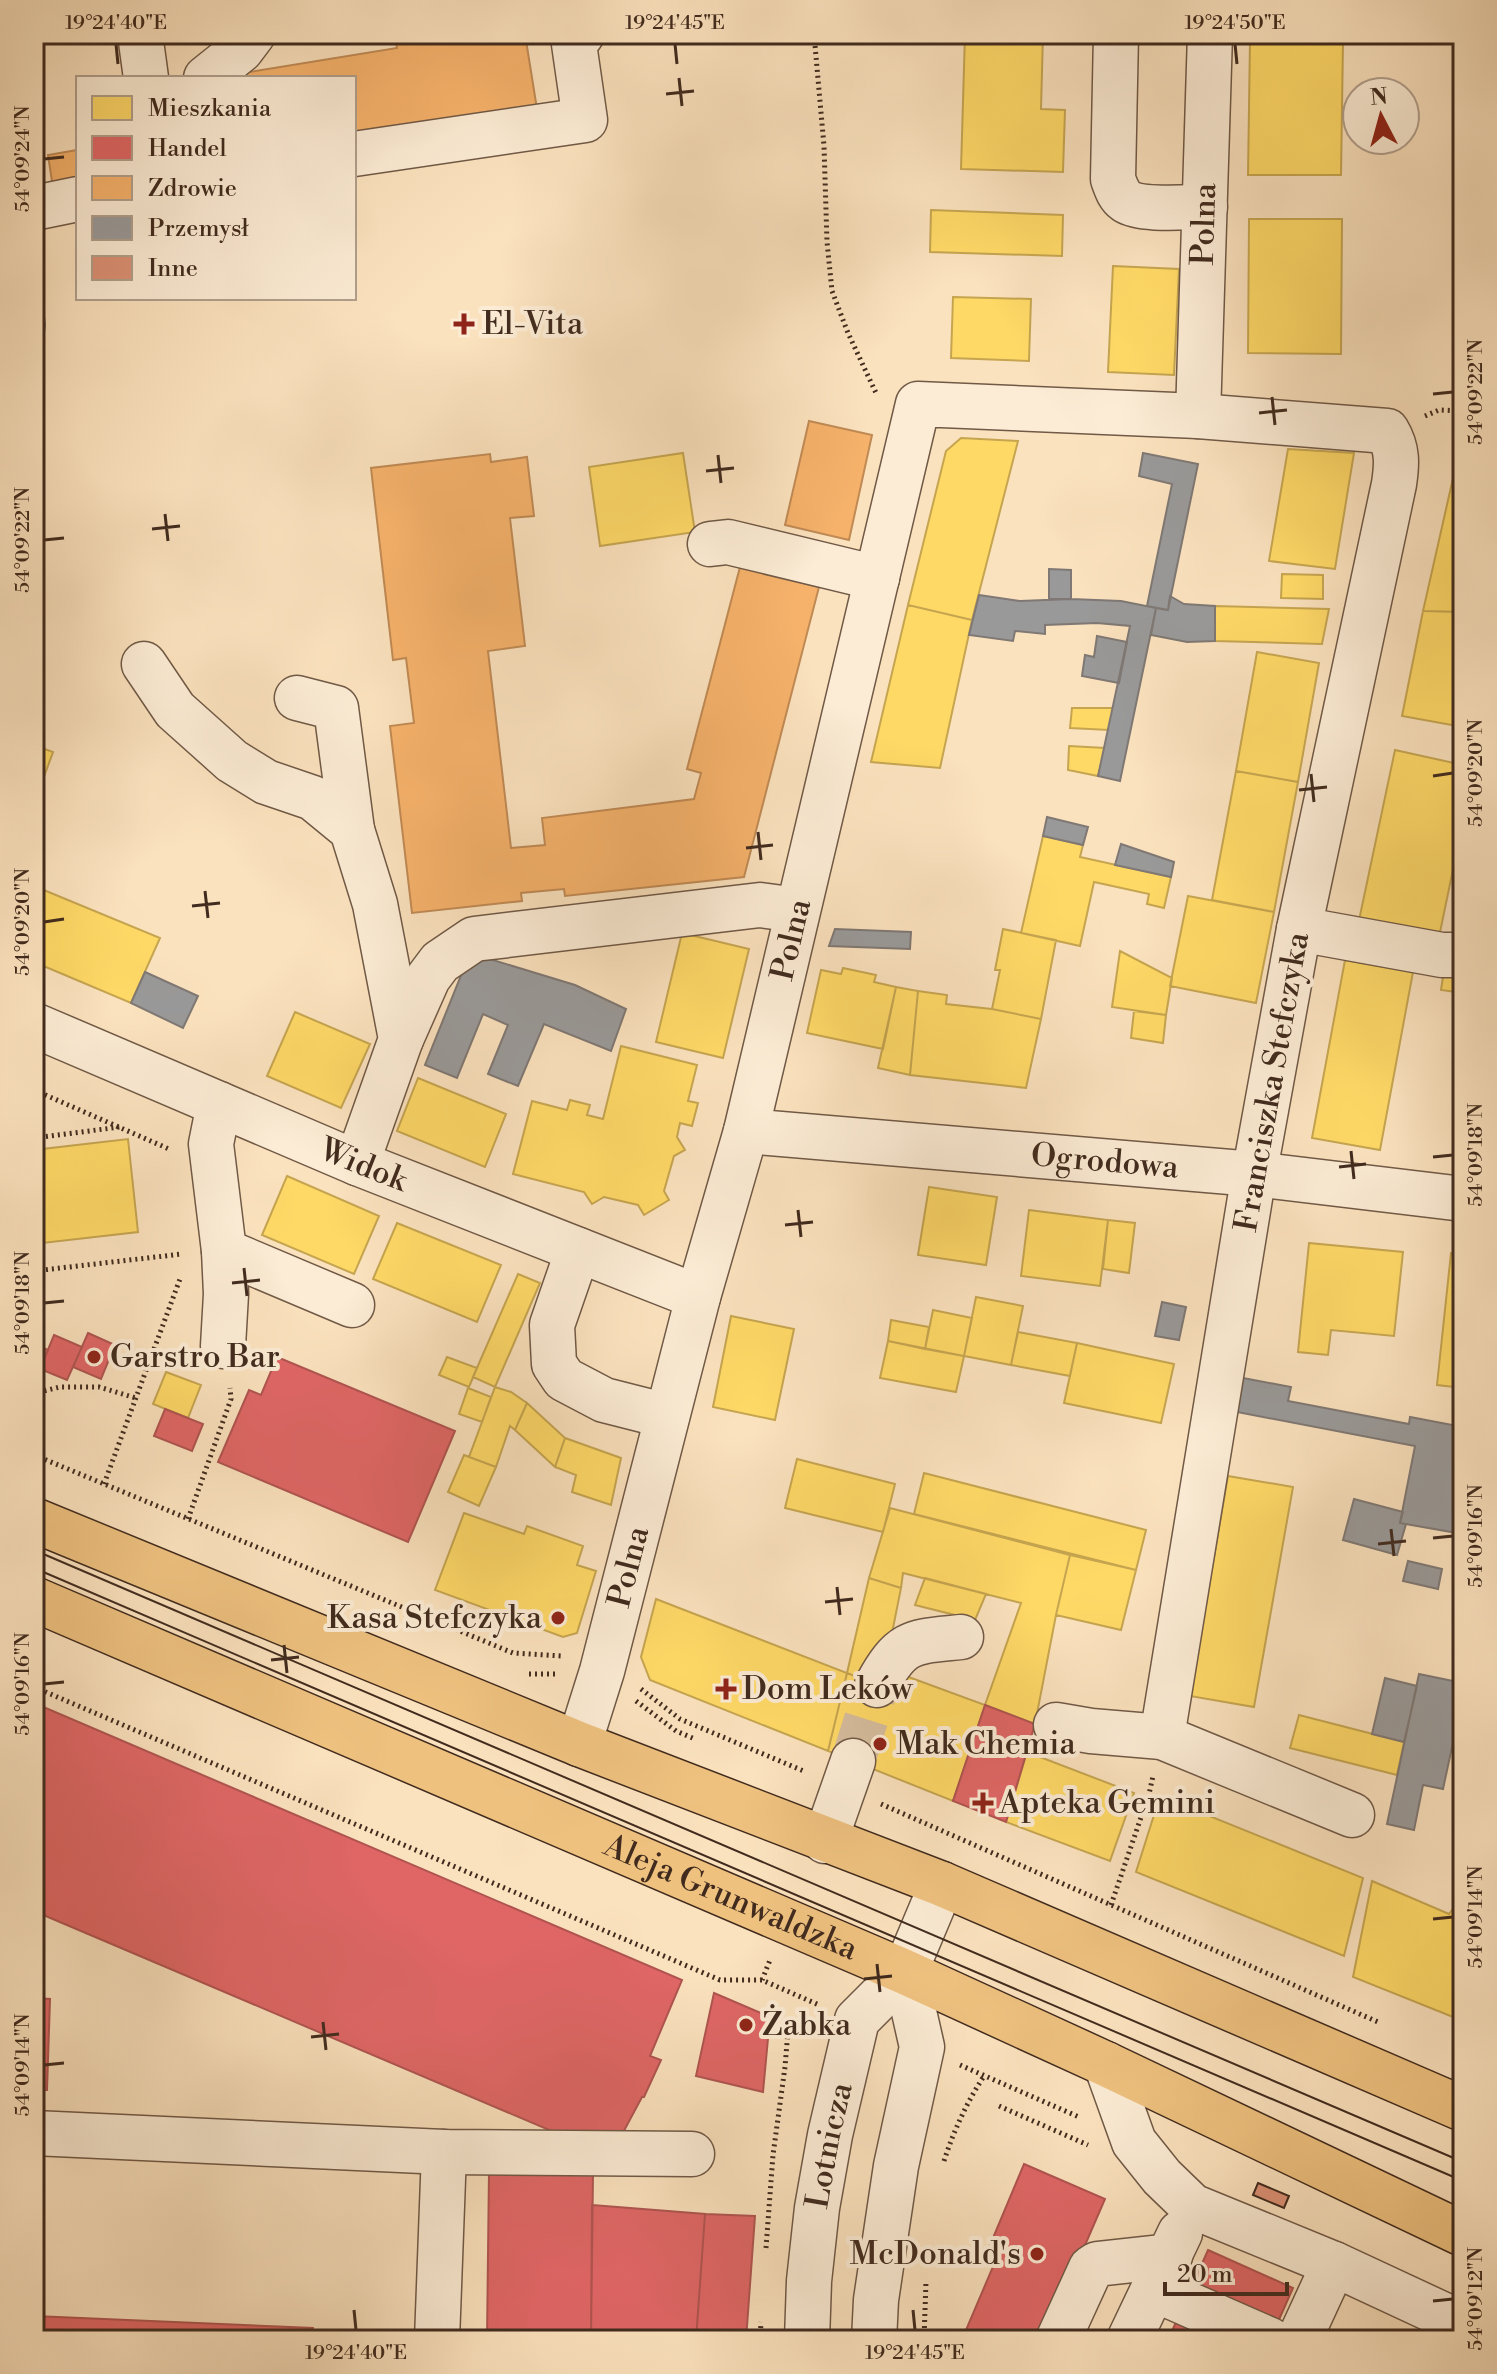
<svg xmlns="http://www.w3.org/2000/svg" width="1497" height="2374" viewBox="0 0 1497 2374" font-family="'Libre Bodoni',serif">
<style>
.homes{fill:#ffd966;stroke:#c6a550;stroke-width:2}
.shops{fill:#e06666;stroke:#b05450;stroke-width:2}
.health{fill:#f6b26b;stroke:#c08a54;stroke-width:2}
.industry{fill:#999;stroke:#7f7874;stroke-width:2}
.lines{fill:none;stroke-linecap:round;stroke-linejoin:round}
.stream{stroke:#798379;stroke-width:12}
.building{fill:#dc9175;stroke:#412b1e;stroke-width:2}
.minor-tunnel{stroke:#d6bd9e;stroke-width:44;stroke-dasharray:44 22;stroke-linecap:butt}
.minor-casing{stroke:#705946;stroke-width:47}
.major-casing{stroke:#412b1e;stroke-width:47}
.path{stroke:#412b1e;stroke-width:5;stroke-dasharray:2 4;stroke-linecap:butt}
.minor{stroke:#fcecd5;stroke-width:44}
.major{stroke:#eec17f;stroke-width:44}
.tram{stroke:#412b1e;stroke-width:2}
.ticks{fill:none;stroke:#412b1e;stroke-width:3}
.poi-dot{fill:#8f2418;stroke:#fcecd5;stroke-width:3}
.labels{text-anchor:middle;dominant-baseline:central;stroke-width:8;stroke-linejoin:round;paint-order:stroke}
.street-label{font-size:32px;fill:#412b1e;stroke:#fcecd5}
.poi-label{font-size:32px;fill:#412b1e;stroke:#fcecd5;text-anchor:start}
.neatline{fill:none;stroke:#412b1e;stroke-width:3}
.ticks-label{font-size:20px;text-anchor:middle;fill:#412b1e}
</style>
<rect width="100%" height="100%" fill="#fbe2be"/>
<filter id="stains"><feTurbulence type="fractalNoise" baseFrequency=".0025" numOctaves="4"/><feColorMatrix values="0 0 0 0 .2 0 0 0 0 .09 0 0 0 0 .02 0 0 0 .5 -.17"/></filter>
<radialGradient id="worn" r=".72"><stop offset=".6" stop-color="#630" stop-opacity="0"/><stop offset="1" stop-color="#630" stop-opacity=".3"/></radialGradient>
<path class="homes" d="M 965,34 L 1043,34 L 1041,109 L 1065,110 L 1063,172 L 961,169 Z
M 1250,40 L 1343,41 L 1341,175 L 1248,175 Z
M 931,210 L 1063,215 L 1062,256 L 930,252 Z
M 1249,219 L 1342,219 L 1341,354 L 1248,353 Z
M 1113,266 L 1179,269 L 1174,375 L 1108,372 Z
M 953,297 L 1031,299 L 1029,361 L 951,358 Z
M 961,438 L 1018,441 L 972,620 L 908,605 L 946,451 Z
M 1288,449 L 1354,453 L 1335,569 L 1269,561 Z
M 683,453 L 695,532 L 600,546 L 589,467 Z
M 1458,456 L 1463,456 L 1463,612 L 1423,611 Z
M 1282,574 L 1323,575 L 1323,599 L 1281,598 Z
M 908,605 L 972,620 L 940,768 L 871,762 Z
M 1215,606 L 1329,609 L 1322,644 L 1215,641 Z
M 1423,611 L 1463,612 L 1463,727 L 1402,716 Z
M 1257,652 L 1319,663 L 1298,782 L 1236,771 Z
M 1072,708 L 1114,708 L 1109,730 L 1070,728 Z
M 34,745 L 53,752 L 34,804 Z
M 1069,746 L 1105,748 L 1098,776 L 1068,770 Z
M 1395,750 L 1463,765 L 1463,821 L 1438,942 L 1358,925 Z
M 1236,771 L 1298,782 L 1274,912 L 1212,900 Z
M 1043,836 L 1083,845 L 1080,857 L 1171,877 L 1164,908 L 1147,904 L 1149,894 L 1094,882 L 1080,946 L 1021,933 Z
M 34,886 L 160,938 L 131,1003 L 34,962 Z
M 1188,896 L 1274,912 L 1256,1003 L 1170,986 Z
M 1003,929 L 1056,940 L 1041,1019 L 992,1009 L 1000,970 L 995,970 Z
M 682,933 L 749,949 L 723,1058 L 656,1042 Z
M 1120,951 L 1172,978 L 1166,1015 L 1112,1007 Z
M 1345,960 L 1413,972 L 1380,1150 L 1312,1138 Z
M 843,968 L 876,975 L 874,982 L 896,987 L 883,1049 L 807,1033 L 821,970 L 841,974 Z
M 1444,970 L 1463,973 L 1463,993 L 1441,990 Z
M 896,987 L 918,991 L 910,1075 L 878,1068 Z
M 918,991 L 947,995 L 946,1004 L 992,1009 L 1041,1019 L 1026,1088 L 910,1075 Z
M 1134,1011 L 1166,1015 L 1163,1043 L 1131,1038 Z
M 295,1012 L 370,1044 L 341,1108 L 267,1076 Z
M 621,1046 L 697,1065 L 688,1101 L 698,1103 L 692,1126 L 680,1123 L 677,1137 L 685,1150 L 674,1156 L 664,1191 L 669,1200 L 644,1215 L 638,1205 L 604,1197 L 592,1204 L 584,1192 L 513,1174 L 532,1101 L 567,1110 L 570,1100 L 590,1105 L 587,1115 L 603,1119 Z
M 418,1078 L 506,1114 L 485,1167 L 397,1131 Z
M 128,1139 L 138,1232 L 34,1244 L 34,1150 Z
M 287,1176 L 379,1216 L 354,1274 L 262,1235 Z
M 929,1187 L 997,1197 L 986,1265 L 918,1255 Z
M 1029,1210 L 1108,1220 L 1100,1286 L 1021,1276 Z
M 1108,1220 L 1135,1223 L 1129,1273 L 1103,1269 Z
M 397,1223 L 501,1265 L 477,1322 L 373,1279 Z
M 1309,1243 L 1403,1252 L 1394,1336 L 1331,1330 L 1328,1355 L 1298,1352 Z
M 1451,1253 L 1463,1254 L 1463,1388 L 1437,1385 Z
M 518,1274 L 540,1283 L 495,1387 L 473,1377 Z
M 976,1297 L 1023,1306 L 1011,1365 L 964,1356 Z
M 933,1310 L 972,1318 L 964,1356 L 925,1349 Z
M 731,1316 L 794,1329 L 775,1420 L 713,1407 Z
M 891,1320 L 929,1327 L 925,1349 L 888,1341 Z
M 1018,1332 L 1077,1343 L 1070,1376 L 1011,1365 Z
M 888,1341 L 964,1356 L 956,1392 L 880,1378 Z
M 1077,1343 L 1174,1364 L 1161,1423 L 1064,1403 Z
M 447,1357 L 477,1368 L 469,1387 L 439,1375 Z
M 166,1372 L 201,1385 L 188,1418 L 153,1404 Z
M 495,1387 L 511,1392 L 527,1403 L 515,1430 L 510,1426 L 496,1467 L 469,1457 Z
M 468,1388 L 491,1397 L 482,1422 L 459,1414 Z
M 527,1403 L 565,1438 L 555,1467 L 515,1430 Z
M 565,1438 L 621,1458 L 611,1505 L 572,1492 L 576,1475 L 555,1467 Z
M 464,1455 L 496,1467 L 479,1506 L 448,1492 Z
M 797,1459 L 895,1484 L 883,1532 L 785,1508 Z
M 924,1473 L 1146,1530 L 1136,1570 L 914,1514 Z
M 1228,1476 L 1293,1487 L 1254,1707 L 1190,1696 Z
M 890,1508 L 1070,1555 L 1056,1615 L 1035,1724 L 985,1705 L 1021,1603 L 903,1573 L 901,1588 L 869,1578 Z
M 464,1513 L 524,1534 L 527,1526 L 583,1546 L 577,1565 L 596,1571 L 577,1633 L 563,1637 L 435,1590 Z
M 1070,1555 L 1136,1570 L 1121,1630 L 1056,1615 Z
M 869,1578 L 901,1588 L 888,1653 L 868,1681 L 847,1673 Z
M 925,1578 L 986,1594 L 975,1620 L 915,1605 Z
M 656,1599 L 847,1673 L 828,1751 L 650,1680 L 641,1657 Z
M 895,1672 L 985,1705 L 953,1801 L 828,1751 L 847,1673 L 890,1690 Z
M 1299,1715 L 1404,1742 L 1397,1775 L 1290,1748 Z
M 1027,1752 L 1134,1793 L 1110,1861 L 1006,1822 Z
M 1160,1796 L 1363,1878 L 1344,1956 L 1136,1872 Z
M 1372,1881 L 1449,1914 L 1463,1896 L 1463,2021 L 1353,1977 Z"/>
<path class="shops" d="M 88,1333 L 115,1345 L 101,1379 L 73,1367 Z
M 54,1335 L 82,1347 L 67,1380 L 40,1369 Z
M 34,1344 L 48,1350 L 34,1382 Z
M 277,1357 L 455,1431 L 408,1542 L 218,1462 L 249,1390 L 261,1395 Z
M 165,1409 L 203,1424 L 192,1451 L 154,1436 Z
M 34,1703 L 682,1980 L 650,2056 L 661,2060 L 644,2097 L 642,2097 L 618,2142 L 575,2141 L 34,1911 Z
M 985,1705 L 1035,1724 L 1006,1822 L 953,1801 Z
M 714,1993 L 770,2017 L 763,2092 L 696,2076 Z
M 34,1998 L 50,1999 L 47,2090 L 34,2090 Z
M 1024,2164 L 1105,2199 L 1044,2340 L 988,2340 L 966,2330 L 995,2262 L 985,2257 Z
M 489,2171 L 593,2172 L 591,2340 L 487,2340 Z
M 592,2205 L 705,2214 L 696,2340 L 591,2340 Z
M 705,2214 L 755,2216 L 746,2340 L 696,2340 Z
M 1208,2250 L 1293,2288 L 1270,2340 L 1168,2340 Z
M 34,2316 L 313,2328 L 312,2340 L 34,2340 Z"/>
<path class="health" d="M 394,34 L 525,34 L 537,109 L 354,138 L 354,78 L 232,78 L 231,75 L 397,48 Z
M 77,150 L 78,184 L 53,188 L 48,155 Z
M 809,421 L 872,435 L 849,540 L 785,525 Z
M 490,454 L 491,462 L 527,457 L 534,516 L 510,518 L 525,646 L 488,651 L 511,848 L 545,845 L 542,818 L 694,799 L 701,773 L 687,769 L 740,567 L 819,587 L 744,877 L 565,896 L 564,889 L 521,893 L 522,901 L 412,913 L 390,726 L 414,723 L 406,658 L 393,660 L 371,468 Z"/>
<path class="industry" d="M 1143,453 L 1198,464 L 1168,610 L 1147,606 L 1172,484 L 1139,476 Z
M 1049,569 L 1071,570 L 1071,599 L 1049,599 Z
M 979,595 L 1020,601 L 1071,599 L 1121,601 L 1156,608 L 1120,781 L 1098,776 L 1130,626 L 1097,623 L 1045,625 L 1045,634 L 1015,631 L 1013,641 L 969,635 Z
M 1170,596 L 1184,604 L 1215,606 L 1215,641 L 1187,642 L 1151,635 L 1156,608 L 1168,610 Z
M 1097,636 L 1127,642 L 1119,683 L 1082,676 L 1085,655 L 1094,657 Z
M 1047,817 L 1088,827 L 1083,845 L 1043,836 Z
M 1121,844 L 1174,862 L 1171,877 L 1115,865 Z
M 835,929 L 911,932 L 910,949 L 829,946 Z
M 470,953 L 575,985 L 626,1009 L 611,1051 L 544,1024 L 518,1086 L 488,1074 L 508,1025 L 483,1014 L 457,1078 L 425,1065 Z
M 145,972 L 198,996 L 183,1028 L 131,1003 Z
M 1162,1302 L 1186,1307 L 1179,1340 L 1155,1336 Z
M 1243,1378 L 1291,1387 L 1288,1401 L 1409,1424 L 1410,1417 L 1463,1427 L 1463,1497 L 1457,1533 L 1400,1523 L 1415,1446 L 1237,1412 Z
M 1354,1499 L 1403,1512 L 1400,1523 L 1406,1524 L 1397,1555 L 1343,1540 Z
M 1408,1561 L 1442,1569 L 1438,1589 L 1403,1581 Z
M 1419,1674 L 1463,1683 L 1463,1696 L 1443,1789 L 1423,1785 L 1414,1830 L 1387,1824 Z
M 1385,1678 L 1417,1686 L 1404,1742 L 1372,1734 Z"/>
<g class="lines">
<path class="stream" d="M 34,275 L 40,325 L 34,371"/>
</g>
<path class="building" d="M 1258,2183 L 1289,2196 L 1284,2208 L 1253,2195 Z"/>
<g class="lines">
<path class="minor-tunnel" d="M 853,1761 L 877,1685"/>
<defs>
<g id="minor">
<path d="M 140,34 L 146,78"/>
<path d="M 1116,34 L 1113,179 C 1116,187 1118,195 1126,201 C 1141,211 1186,207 1205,207"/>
<path d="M 206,78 L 241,50 L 253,34"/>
<path d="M 354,154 L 585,120 L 574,44 L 582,34"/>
<path d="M 34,208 L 78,199"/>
<path id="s1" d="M 1198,416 L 1210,34"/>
<path d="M 710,544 L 728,542 L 877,578"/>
<path d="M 144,664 L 175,710 L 232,761 L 266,782 L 313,798 L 352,830 L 375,904 L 401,1039 L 357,1163"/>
<path d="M 297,698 L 336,708 L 352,830"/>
<path d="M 1299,929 L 1442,955 L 1463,955"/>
<path id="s2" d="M 34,1025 L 357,1163 L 698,1297"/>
<path d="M 401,1039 L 428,978 L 440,962 L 474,939 L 760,905 L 797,910"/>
<path d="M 219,1104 L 211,1144 L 224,1251 L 352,1305"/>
<path id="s3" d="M 746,1131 L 1254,1174 L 1463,1199"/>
<path d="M 578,1250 L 552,1325 L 554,1364 L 564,1379 L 604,1400 L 667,1416"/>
<path d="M 223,1346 L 226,1294 L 224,1251"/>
<path d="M 877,1685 C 902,1639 913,1642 961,1637"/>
<path d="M 1056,1725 L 1091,1731 L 1162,1737 L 1352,1815"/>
<path id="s4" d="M 579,1744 L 602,1671 L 698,1297 L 746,1131 L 918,404 L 1198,416 L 1387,431 C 1398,449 1397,464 1394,484 L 1299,929 L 1251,1192 L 1162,1737"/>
<path d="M 825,1841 L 853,1761"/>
<path d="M 1106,2064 L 1134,2142 L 1162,2177 L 1192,2206 L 1334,2264 L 1463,2324"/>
<path d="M 34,2133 L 444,2152 L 692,2154"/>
<path d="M 1154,2289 L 1270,2340"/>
<path d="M 437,2340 L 444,2152"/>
<path id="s5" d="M 807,2340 L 809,2281 L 817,2208 L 830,2135 L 857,2020 L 905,1972 L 942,1884"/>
<path d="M 874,2340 L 876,2300 L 896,2166 L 922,2047 L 905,1972"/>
<path d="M 1058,2340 L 1091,2268 L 1097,2264 L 1170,2256"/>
<path d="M 1129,2340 L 1180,2233"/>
<path d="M 1299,2340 L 1334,2264"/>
</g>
<g id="major">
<path d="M 34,1520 L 579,1744 L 942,1884 L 1463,2109"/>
<path id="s6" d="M 34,1599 L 905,1972 L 1106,2064 L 1463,2234"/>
</g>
</defs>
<use href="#minor" class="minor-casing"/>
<use href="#major" class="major-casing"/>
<path class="path" d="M 814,34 L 824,146 L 827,242 L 832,291 L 848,333 L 876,393
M 1425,416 L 1439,410 L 1463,411
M 34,1090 L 169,1149
M 34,1138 L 120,1127
M 34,1271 L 182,1254
M 34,1395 L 35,1393 L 60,1387 L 99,1387 L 136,1398
M 34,1455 L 513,1653 L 562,1656
M 104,1484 L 180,1279
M 188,1519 L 231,1399 L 230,1388
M 529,1674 L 559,1674
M 34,1687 L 720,1980 L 762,1980 L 819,2005
M 641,1689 L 680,1719 L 806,1772
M 636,1701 L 676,1731 L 695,1739
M 881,1804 L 1378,2022
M 1111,1905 L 1149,1794 L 1153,1776
M 762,1980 L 770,1960
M 960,2065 L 1079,2117
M 999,2106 L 1088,2145
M 944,2161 C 954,2130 967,2102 984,2076
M 766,2248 L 773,2155 L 785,2067 L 789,2019
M 760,2340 L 761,2322
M 924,2340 L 926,2281"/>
<use href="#minor" class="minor"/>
<use href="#major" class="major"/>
<path class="tram" d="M 34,1550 L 1463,2162
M 34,1568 L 1463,2181"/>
</g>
<path class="ticks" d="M 116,44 L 118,64M 675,44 L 677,64M 1235,44 L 1237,64M 679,78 L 682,106M 666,94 L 694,91M 44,159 L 64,157M 1433,394 L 1453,392M 1272,397 L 1275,425M 1259,413 L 1287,410M 718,455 L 721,483M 706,471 L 734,468M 165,514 L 168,541M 152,529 L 180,526M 44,540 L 64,538M 1311,774 L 1314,802M 1433,776 L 1453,773M 1299,790 L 1327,787M 758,832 L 761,860M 746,848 L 773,845M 205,891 L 208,918M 192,906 L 220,903M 44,922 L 64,919M 1351,1151 L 1354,1179M 1433,1157 L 1453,1155M 1339,1167 L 1366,1164M 798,1210 L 801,1237M 785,1225 L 813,1222M 244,1268 L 247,1296M 232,1283 L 260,1280M 44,1303 L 64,1301M 1391,1529 L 1394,1556M 1433,1538 L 1453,1536M 1378,1544 L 1406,1541M 837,1587 L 840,1615M 825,1602 L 853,1599M 284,1645 L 287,1673M 271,1660 L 299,1657M 44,1684 L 64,1682M 1433,1919 L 1453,1917M 877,1964 L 880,1992M 864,1979 L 892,1976M 323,2022 L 326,2050M 311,2037 L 339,2034M 44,2065 L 64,2063M 1433,2301 L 1453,2299M 354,2310 L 356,2330M 913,2310 L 915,2330"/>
<g class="poi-dot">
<path d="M460 312h8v8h8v8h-8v8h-8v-8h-8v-8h8z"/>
<circle cx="94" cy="1357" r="8"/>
<circle cx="558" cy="1618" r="8"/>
<path d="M722 1677h8v8h8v8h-8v8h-8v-8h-8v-8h8z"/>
<circle cx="880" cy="1744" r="8"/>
<path d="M979 1791h8v8h8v8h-8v8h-8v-8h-8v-8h8z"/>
<circle cx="746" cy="2025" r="8"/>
<circle cx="1037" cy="2254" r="8"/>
</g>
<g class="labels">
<g class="street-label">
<text stroke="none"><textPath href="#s1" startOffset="192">Polna</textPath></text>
<text stroke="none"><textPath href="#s4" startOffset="832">Polna</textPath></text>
<text transform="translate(1272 1082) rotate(-80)">Franciszka Stefczyka</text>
<text stroke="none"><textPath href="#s3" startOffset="360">Ogrodowa</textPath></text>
<text stroke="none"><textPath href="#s2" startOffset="358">Widok</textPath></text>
<text stroke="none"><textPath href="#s4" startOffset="184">Polna</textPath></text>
<text stroke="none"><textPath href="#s6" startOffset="758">Aleja Grunwaldzka</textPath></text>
<text stroke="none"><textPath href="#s5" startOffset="196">Lotnicza</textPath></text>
</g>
<g class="poi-label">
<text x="482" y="324">El-Vita</text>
<text x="110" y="1357">Garstro Bar</text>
<text x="542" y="1618" text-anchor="end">Kasa Stefczyka</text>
<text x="742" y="1689">Dom Leków</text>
<text x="896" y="1744">Mak Chemia</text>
<text x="999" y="1803">Apteka Gemini</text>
<text x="762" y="2025">Żabka</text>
<text x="1021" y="2254" text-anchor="end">McDonald's</text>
</g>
</g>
<rect width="1497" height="2374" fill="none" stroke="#fbe2be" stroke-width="88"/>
<rect x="76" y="76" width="280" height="224" fill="#fcecd5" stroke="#b19f8c" stroke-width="2"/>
<rect x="92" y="96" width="40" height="24" fill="#ffd966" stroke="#b19f8c" stroke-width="2"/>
<text x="148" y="116" font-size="24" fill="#412b1e">Mieszkania</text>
<rect x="92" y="136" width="40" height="24" fill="#e06666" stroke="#b19f8c" stroke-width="2"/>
<text x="148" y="156" font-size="24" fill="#412b1e">Handel</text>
<rect x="92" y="176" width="40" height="24" fill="#f6b26b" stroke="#b19f8c" stroke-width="2"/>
<text x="148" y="196" font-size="24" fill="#412b1e">Zdrowie</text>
<rect x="92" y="216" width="40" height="24" fill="#999999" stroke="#b19f8c" stroke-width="2"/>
<text x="148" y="236" font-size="24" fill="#412b1e">Przemysł</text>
<rect x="92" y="256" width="40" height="24" fill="#dc9175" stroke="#b19f8c" stroke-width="2"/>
<text x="148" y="276" font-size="24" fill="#412b1e">Inne</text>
<g transform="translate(1381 116) rotate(354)"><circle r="38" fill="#fcecd5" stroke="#b19f8c" stroke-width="2"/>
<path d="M0-6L14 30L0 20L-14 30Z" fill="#8f2418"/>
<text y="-12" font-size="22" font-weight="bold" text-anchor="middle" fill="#412b1e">N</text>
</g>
<path d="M1165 2282v12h122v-12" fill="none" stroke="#412b1e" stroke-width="4"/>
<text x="1177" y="2282" font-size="24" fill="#412b1e" stroke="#fcecd5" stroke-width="6" paint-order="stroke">20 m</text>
<rect x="44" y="44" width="1409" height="2286" class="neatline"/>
<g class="ticks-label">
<text x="116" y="29">19°24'40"E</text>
<text x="675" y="29">19°24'45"E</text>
<text x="1235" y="29">19°24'50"E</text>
<text transform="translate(22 159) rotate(-90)" y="7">54°09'24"N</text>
<text transform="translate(1475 392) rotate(-90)" y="7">54°09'22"N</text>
<text transform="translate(22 540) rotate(-90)" y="7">54°09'22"N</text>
<text transform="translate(1475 773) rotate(-90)" y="7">54°09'20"N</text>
<text transform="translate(22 922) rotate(-90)" y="7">54°09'20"N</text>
<text transform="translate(1475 1155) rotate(-90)" y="7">54°09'18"N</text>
<text transform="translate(22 1303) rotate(-90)" y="7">54°09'18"N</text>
<text transform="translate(1475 1536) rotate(-90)" y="7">54°09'16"N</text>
<text transform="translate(22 1684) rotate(-90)" y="7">54°09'16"N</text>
<text transform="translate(1475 1917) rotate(-90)" y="7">54°09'14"N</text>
<text transform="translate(22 2065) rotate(-90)" y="7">54°09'14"N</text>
<text transform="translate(1475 2299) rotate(-90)" y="7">54°09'12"N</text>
<text x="356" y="2359">19°24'40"E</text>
<text x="915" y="2359">19°24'45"E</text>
</g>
<rect width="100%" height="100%" filter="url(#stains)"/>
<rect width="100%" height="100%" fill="url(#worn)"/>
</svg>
